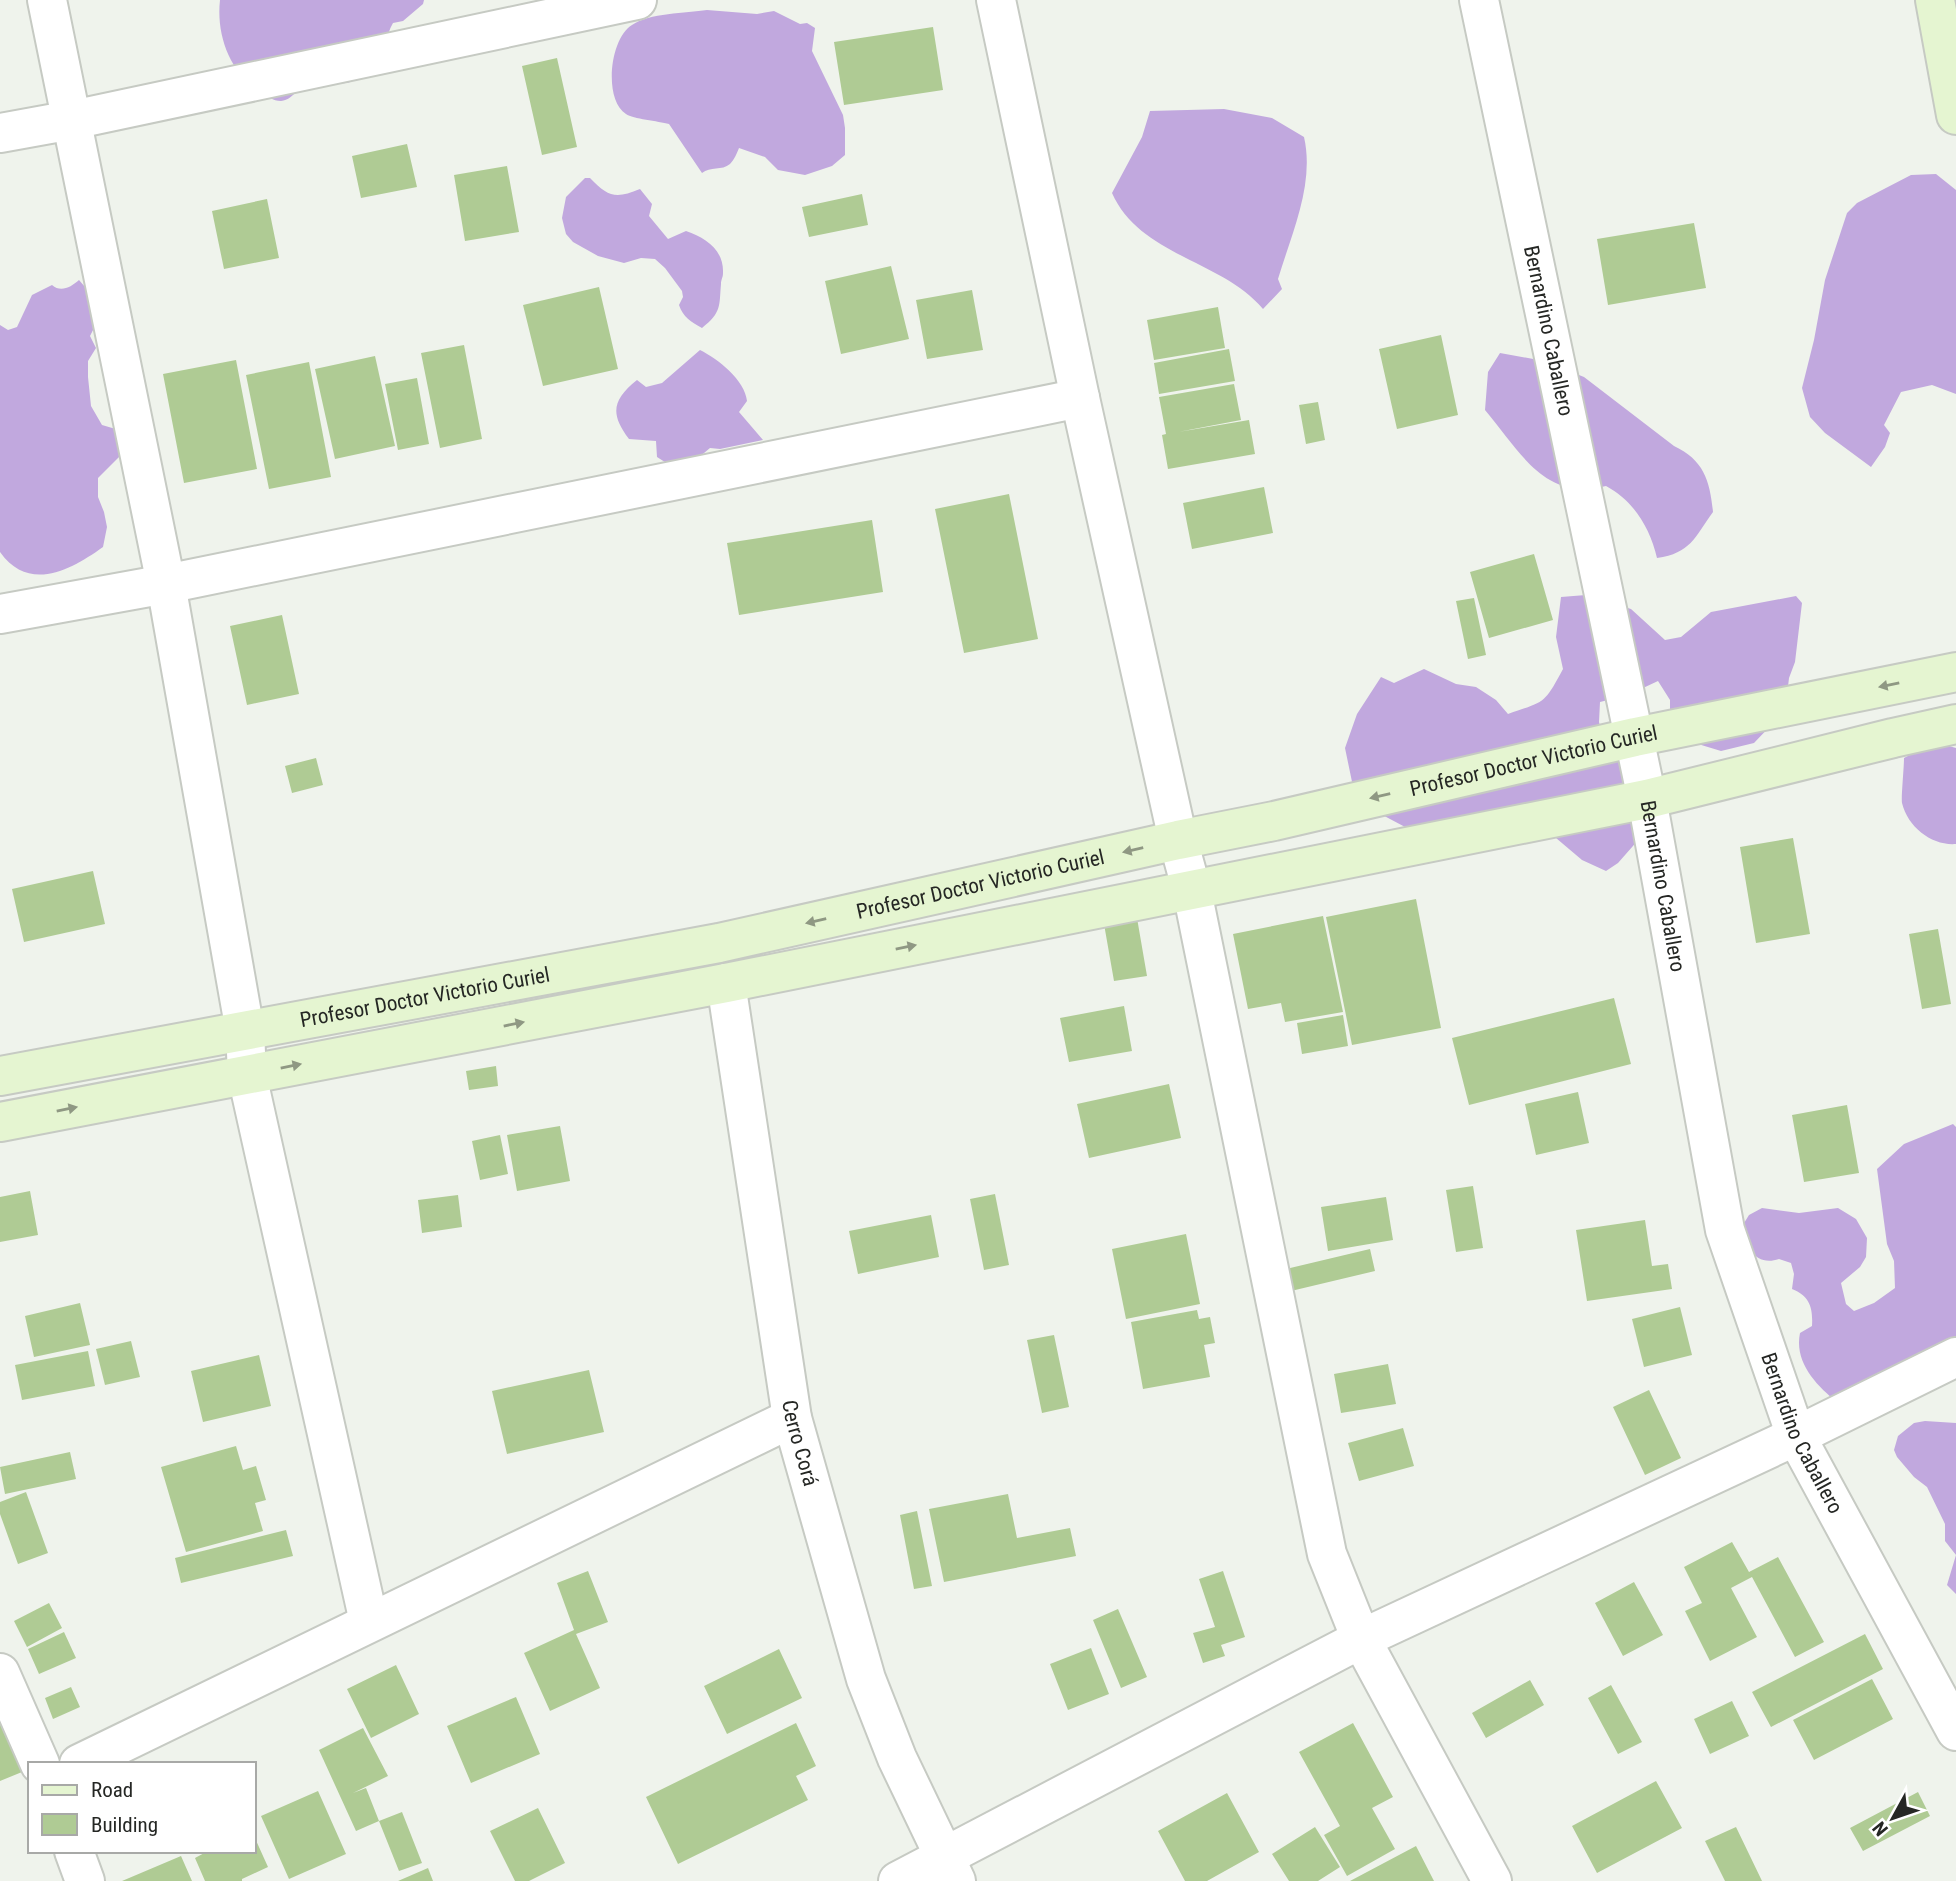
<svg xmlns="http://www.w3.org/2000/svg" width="1956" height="1881" viewBox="0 0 1956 1881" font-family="'Roboto Condensed',sans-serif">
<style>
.forest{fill:#c1a8de}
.building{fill:#afcb94}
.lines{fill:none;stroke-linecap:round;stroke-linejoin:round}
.street-casing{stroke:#c6cac3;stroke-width:42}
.secondary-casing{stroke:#c6cac3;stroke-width:42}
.street{stroke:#fff;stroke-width:38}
.secondary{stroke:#e5f5d1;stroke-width:38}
.oneway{fill:#8f9883}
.labels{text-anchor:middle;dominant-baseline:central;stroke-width:5;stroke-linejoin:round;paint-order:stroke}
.street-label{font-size:21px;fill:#252724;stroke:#fff}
</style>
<rect width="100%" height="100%" fill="#eff3ec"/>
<path class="forest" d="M 220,0 L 424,0 L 423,4 L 403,21 L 393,23 C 385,36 387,51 377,63 C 369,71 353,85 341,83 C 331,82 326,75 315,77 C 302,80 295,100 281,101 C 273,101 267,96 261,92 C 230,74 216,35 220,0 Z
M 707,10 L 757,14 L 774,11 L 800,24 L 807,23 L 815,28 L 812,51 L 843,115 L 845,128 L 845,155 L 832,166 L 805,175 L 778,170 L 765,157 L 739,148 C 737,153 734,160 730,164 C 722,171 710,166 702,173 L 669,124 C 658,121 633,119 626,114 C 603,99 610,38 632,25 C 649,13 686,13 707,10 Z
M 1224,109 L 1272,118 L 1304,137 C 1315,184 1291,235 1278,279 L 1282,289 L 1263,309 C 1222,260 1140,256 1112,193 L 1142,137 L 1150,111 Z
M 1936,174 L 1956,190 L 1956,394 L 1932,385 L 1901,392 L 1884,425 L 1890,433 L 1885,447 L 1871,467 L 1825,433 L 1810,417 L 1802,388 L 1814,340 L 1825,280 L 1847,213 L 1857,203 L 1911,175 Z
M 585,178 L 590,178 C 608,197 616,199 640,189 L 652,204 L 649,216 L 668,239 L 686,231 C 706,238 724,250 723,273 C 723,278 721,279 721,284 C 719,306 722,312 702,328 C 691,322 683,317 679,305 L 683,297 L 682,291 L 665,268 L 655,259 L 641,258 L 624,263 L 598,256 L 573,242 L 566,234 L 562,218 L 566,197 Z
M 79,280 L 91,294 L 95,326 L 90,336 L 96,348 L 88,361 L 88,377 L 91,406 L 102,425 L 119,430 L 124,452 L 98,478 L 98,497 L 104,512 L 107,527 L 103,547 C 71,570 29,593 0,552 L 0,325 L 8,330 L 17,327 L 32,295 L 52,285 C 61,293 71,287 79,280 Z
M 700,350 C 718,359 745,380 747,401 L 739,412 L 763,440 L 720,449 L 710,448 L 692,463 L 668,464 L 657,457 L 656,441 L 629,439 C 610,414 612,400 637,380 L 646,387 L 662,383 Z
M 1500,353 L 1544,361 L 1584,377 L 1674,446 C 1704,460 1710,481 1713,512 C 1694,538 1691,553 1657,558 C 1650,528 1634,501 1606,486 C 1544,502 1520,451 1485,410 L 1488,372 Z
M 1586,595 L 1631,609 L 1665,640 L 1681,637 L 1711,612 L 1796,596 L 1802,603 L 1795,662 L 1789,678 L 1787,695 L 1776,720 L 1754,743 L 1721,751 L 1698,744 L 1670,713 L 1670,700 L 1658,681 L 1628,695 L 1600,702 L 1599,722 L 1607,757 L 1622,759 L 1640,838 L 1618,863 L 1606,871 L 1582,860 L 1543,827 L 1407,828 L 1356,801 L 1345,748 L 1357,714 L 1381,677 L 1394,683 L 1424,669 L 1456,684 L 1476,687 L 1496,700 L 1508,714 C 1546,701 1544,704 1563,669 L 1556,637 L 1561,597 Z
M 1934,742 L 1956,748 L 1956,844 C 1933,846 1908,828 1902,803 C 1901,798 1904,768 1904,758 Z
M 1953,1124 L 1956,1127 L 1956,1379 L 1837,1402 C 1816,1385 1794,1362 1800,1333 L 1812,1326 C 1813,1308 1810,1296 1792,1289 L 1794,1274 L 1791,1263 L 1779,1259 C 1756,1267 1746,1247 1741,1228 L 1749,1215 L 1762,1208 L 1799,1213 L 1838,1208 L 1856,1219 L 1867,1238 L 1866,1257 L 1860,1267 L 1841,1283 L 1846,1304 L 1854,1311 L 1874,1303 L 1895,1288 L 1894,1261 L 1887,1244 L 1877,1169 L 1904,1144 Z
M 1925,1421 L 1956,1423 L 1956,1594 L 1947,1585 L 1956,1555 L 1945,1541 L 1945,1524 L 1927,1487 L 1914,1477 L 1897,1457 L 1894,1450 L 1898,1436 L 1914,1423 Z"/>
<path class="building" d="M 933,27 L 943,90 L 844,105 L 834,42 Z
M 557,58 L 577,147 L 542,155 L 522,66 Z
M 407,144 L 417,187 L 361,198 L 352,156 Z
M 507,166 L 519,232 L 465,241 L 454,175 Z
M 862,194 L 868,225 L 809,237 L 802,207 Z
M 267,199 L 279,258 L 224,269 L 212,211 Z
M 1694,223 L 1706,288 L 1608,305 L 1597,239 Z
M 891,266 L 909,339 L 841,354 L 825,281 Z
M 599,287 L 618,369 L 543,386 L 523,305 Z
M 972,290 L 983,350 L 927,359 L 916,300 Z
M 1218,307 L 1225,348 L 1154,360 L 1147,320 Z
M 1441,335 L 1458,415 L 1397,429 L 1379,349 Z
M 464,345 L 482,439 L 440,448 L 421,353 Z
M 1229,349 L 1235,381 L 1159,394 L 1154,363 Z
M 375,356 L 395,446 L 335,459 L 315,369 Z
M 236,360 L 257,469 L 184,483 L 163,374 Z
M 309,362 L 331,477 L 269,489 L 246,375 Z
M 417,378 L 429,444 L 398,450 L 385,384 Z
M 1234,384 L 1241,420 L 1178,432 L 1249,420 L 1255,454 L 1168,469 L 1162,435 L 1166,434 L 1159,397 Z
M 1318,402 L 1325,440 L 1306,444 L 1299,405 Z
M 1264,487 L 1273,533 L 1192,549 L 1183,503 Z
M 1009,494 L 1038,639 L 964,653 L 935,509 Z
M 872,520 L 883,592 L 739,615 L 727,543 Z
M 1534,554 L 1553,620 L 1489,638 L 1470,572 Z
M 1474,598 L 1486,655 L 1468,659 L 1456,601 Z
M 282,615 L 299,694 L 247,705 L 230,626 Z
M 316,758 L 323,785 L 292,793 L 285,766 Z
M 1793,838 L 1810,934 L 1756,943 L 1740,847 Z
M 93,871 L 105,924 L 24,942 L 12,889 Z
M 1416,899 L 1441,1028 L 1352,1045 L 1326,917 Z
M 1323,916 L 1343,1012 L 1285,1022 L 1281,1003 L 1248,1009 L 1233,934 Z
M 1137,918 L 1147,976 L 1114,981 L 1104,924 Z
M 1938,929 L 1951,1004 L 1922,1009 L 1909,934 Z
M 1614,998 L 1631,1064 L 1469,1105 L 1452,1038 Z
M 1124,1006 L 1132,1051 L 1069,1062 L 1060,1018 Z
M 1343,1015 L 1348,1046 L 1302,1054 L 1297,1023 Z
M 496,1066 L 498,1086 L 469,1090 L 466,1071 Z
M 1169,1084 L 1181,1138 L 1089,1158 L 1077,1104 Z
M 1578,1092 L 1589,1143 L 1536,1155 L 1525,1104 Z
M 1847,1105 L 1859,1173 L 1804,1182 L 1792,1115 Z
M 560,1126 L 570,1181 L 517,1191 L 507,1135 Z
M 500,1135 L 508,1174 L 480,1180 L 472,1141 Z
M 1473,1186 L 1483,1248 L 1456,1252 L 1446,1190 Z
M 30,1191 L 38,1235 L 0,1242 L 0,1197 Z
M 995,1194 L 1009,1265 L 984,1270 L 970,1199 Z
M 458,1195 L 462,1227 L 422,1233 L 418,1200 Z
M 1386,1197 L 1393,1240 L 1328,1251 L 1321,1207 Z
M 931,1215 L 939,1257 L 858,1274 L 849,1231 Z
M 1645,1220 L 1652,1266 L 1668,1264 L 1672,1289 L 1587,1301 L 1576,1230 Z
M 1186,1234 L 1200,1304 L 1126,1319 L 1112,1249 Z
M 1370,1249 L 1375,1271 L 1291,1291 L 1286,1269 Z
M 80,1303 L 90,1345 L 34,1357 L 25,1316 Z
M 1680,1307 L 1692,1355 L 1644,1367 L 1632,1319 Z
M 1197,1310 L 1199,1319 L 1210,1317 L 1215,1343 L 1204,1345 L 1210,1377 L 1143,1389 L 1131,1322 Z
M 1054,1335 L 1069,1407 L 1042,1413 L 1027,1340 Z
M 131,1341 L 140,1377 L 105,1385 L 96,1349 Z
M 88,1351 L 95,1386 L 22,1400 L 15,1365 Z
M 259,1355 L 271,1406 L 203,1422 L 191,1371 Z
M 1388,1364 L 1396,1404 L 1341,1413 L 1334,1374 Z
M 589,1370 L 604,1432 L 507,1454 L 492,1391 Z
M 1649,1390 L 1681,1458 L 1645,1475 L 1613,1407 Z
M 1403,1428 L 1414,1466 L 1359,1481 L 1348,1443 Z
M 236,1446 L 243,1470 L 256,1466 L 266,1500 L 255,1503 L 263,1531 L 186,1552 L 161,1467 Z
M 70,1452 L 76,1479 L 5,1494 L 0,1467 Z
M 26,1492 L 48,1553 L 18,1564 L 0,1514 L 0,1502 Z
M 1008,1494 L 1017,1538 L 1070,1528 L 1076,1556 L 944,1582 L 929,1509 Z
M 917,1511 L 932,1586 L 914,1589 L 900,1515 Z
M 286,1530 L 293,1556 L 181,1583 L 175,1558 Z
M 1732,1542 L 1749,1572 L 1778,1557 L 1824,1642 L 1795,1657 L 1752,1577 L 1731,1588 L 1757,1637 L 1710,1661 L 1685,1611 L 1702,1603 L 1684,1567 Z
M 588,1571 L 608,1622 L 576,1634 L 600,1688 L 550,1711 L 524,1653 L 574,1630 L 557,1583 Z
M 1223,1571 L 1245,1637 L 1221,1645 L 1225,1656 L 1203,1663 L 1193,1633 L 1215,1627 L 1199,1579 Z
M 1634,1582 L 1663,1635 L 1623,1656 L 1595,1603 Z
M 49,1603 L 62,1628 L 27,1647 L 14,1621 Z
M 1118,1609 L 1147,1677 L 1121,1688 L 1093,1620 Z
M 64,1632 L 76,1658 L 39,1674 L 28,1649 Z
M 1865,1634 L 1883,1669 L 1771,1727 L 1752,1692 Z
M 1091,1648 L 1109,1694 L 1068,1710 L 1050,1664 Z
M 779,1649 L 802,1698 L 727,1734 L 704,1686 Z
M 396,1665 L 419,1714 L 371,1738 L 347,1689 Z
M 1872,1679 L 1893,1719 L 1814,1760 L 1793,1720 Z
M 1530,1680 L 1544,1705 L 1486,1738 L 1472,1713 Z
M 1611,1685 L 1642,1742 L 1618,1754 L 1588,1698 Z
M 71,1687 L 80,1707 L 53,1719 L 45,1698 Z
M 516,1697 L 540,1754 L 471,1783 L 447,1726 Z
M 1732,1701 L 1749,1736 L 1710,1754 L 1694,1719 Z
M 0,1721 L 22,1772 L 0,1781 Z
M 796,1723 L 816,1766 L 796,1776 L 808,1800 L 678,1864 L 646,1797 Z
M 1353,1723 L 1393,1797 L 1372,1808 L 1395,1849 L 1347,1876 L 1324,1835 L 1340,1826 L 1299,1752 Z
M 363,1728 L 388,1776 L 353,1793 L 366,1788 L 379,1821 L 356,1831 L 319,1750 Z
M 1656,1781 L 1682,1828 L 1597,1873 L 1572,1826 Z
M 318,1791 L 346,1854 L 289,1879 L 261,1816 Z
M 1918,1792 L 1930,1816 L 1863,1851 L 1850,1828 Z
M 1227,1793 L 1259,1852 L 1207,1881 L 1185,1881 L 1158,1831 Z
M 538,1808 L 565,1863 L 529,1881 L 515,1881 L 490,1831 Z
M 402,1812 L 422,1863 L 399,1871 L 379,1821 Z
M 1315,1827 L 1340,1867 L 1318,1881 L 1289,1881 L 1272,1854 Z
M 1736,1827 L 1762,1881 L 1725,1881 L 1705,1841 Z
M 254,1836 L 268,1867 L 242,1879 L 242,1881 L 205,1881 L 195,1858 L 208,1851 L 254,1851 Z
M 1416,1846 L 1434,1881 L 1350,1881 Z
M 181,1856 L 192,1881 L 122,1881 Z
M 428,1868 L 433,1881 L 398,1881 Z"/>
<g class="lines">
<defs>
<g id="street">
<path d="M 47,0 L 166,584 L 245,1031 L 247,1075 L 369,1622"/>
<path d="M 996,0 L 1080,398 L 1178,840 L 1192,891 L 1327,1554 L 1361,1639 L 1492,1881"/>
<path id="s1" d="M 1479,0 L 1647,799 L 1725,1230 L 1796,1436 L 1956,1731"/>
<path d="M 0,133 L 72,120 L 637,0"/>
<path d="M 0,614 L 166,584 L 1080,398"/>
<path id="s2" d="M 726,983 L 792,1418 L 866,1679 L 897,1758 L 956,1881"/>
<path d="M 0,1673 L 40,1764"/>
<path d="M 79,1764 L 792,1418"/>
<path d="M 74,1851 L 85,1881"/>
<path d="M 898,1881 L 1361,1639 L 1796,1436 L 1956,1357"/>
</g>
<g id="secondary">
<path d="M 1935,0 L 1956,115"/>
<path id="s3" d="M 0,1076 L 719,943 L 1178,840 L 1274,821 L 1635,737 L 1956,672"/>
<path d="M 0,1122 L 726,983 L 1647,799 L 1893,738 L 1956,724"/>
</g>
</defs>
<use href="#street" class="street-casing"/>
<use href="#secondary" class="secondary-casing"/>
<use href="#street" class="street"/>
<use href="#secondary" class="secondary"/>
</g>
<defs><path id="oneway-solid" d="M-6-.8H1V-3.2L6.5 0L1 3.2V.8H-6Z" transform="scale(1.75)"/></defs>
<g class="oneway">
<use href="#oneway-solid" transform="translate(1889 685) rotate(168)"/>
<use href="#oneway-solid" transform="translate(1380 796) rotate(167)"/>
<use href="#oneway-solid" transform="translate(1133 850) rotate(167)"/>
<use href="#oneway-solid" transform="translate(816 921) rotate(167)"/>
<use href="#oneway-solid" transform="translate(906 947) rotate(-11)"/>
<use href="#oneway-solid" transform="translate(514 1024) rotate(-11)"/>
<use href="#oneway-solid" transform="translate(291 1066) rotate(-11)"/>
<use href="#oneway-solid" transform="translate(67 1109) rotate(-11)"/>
</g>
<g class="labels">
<g class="street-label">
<text stroke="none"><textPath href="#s1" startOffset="338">Bernardino Caballero</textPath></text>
<text stroke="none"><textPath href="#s3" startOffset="1566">Profesor Doctor Victorio Curiel</textPath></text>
<text stroke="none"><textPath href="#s3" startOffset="999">Profesor Doctor Victorio Curiel</textPath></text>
<text stroke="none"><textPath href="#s1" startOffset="905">Bernardino Caballero</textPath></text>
<text stroke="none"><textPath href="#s3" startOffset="432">Profesor Doctor Victorio Curiel</textPath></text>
<text stroke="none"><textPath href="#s1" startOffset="1472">Bernardino Caballero</textPath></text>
<text stroke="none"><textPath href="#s2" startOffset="466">Cerro Corá</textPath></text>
</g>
</g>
<rect x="28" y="1762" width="228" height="91" fill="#ffffff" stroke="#a8a9a7" stroke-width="2"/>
<rect x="42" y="1785" width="35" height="10" fill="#e5f5d1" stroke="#a8a9a7" stroke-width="2"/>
<text x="91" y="1797" font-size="21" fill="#252724">Road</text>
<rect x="42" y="1814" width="35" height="21" fill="#afcb94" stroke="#a8a9a7" stroke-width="2"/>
<text x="91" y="1832" font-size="21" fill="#252724">Building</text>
<g transform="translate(1893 1818) rotate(230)" stroke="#ffffff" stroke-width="5" paint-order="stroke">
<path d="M0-5L12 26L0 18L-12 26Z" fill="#252724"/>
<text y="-10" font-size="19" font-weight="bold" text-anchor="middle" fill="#252724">N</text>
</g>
</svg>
